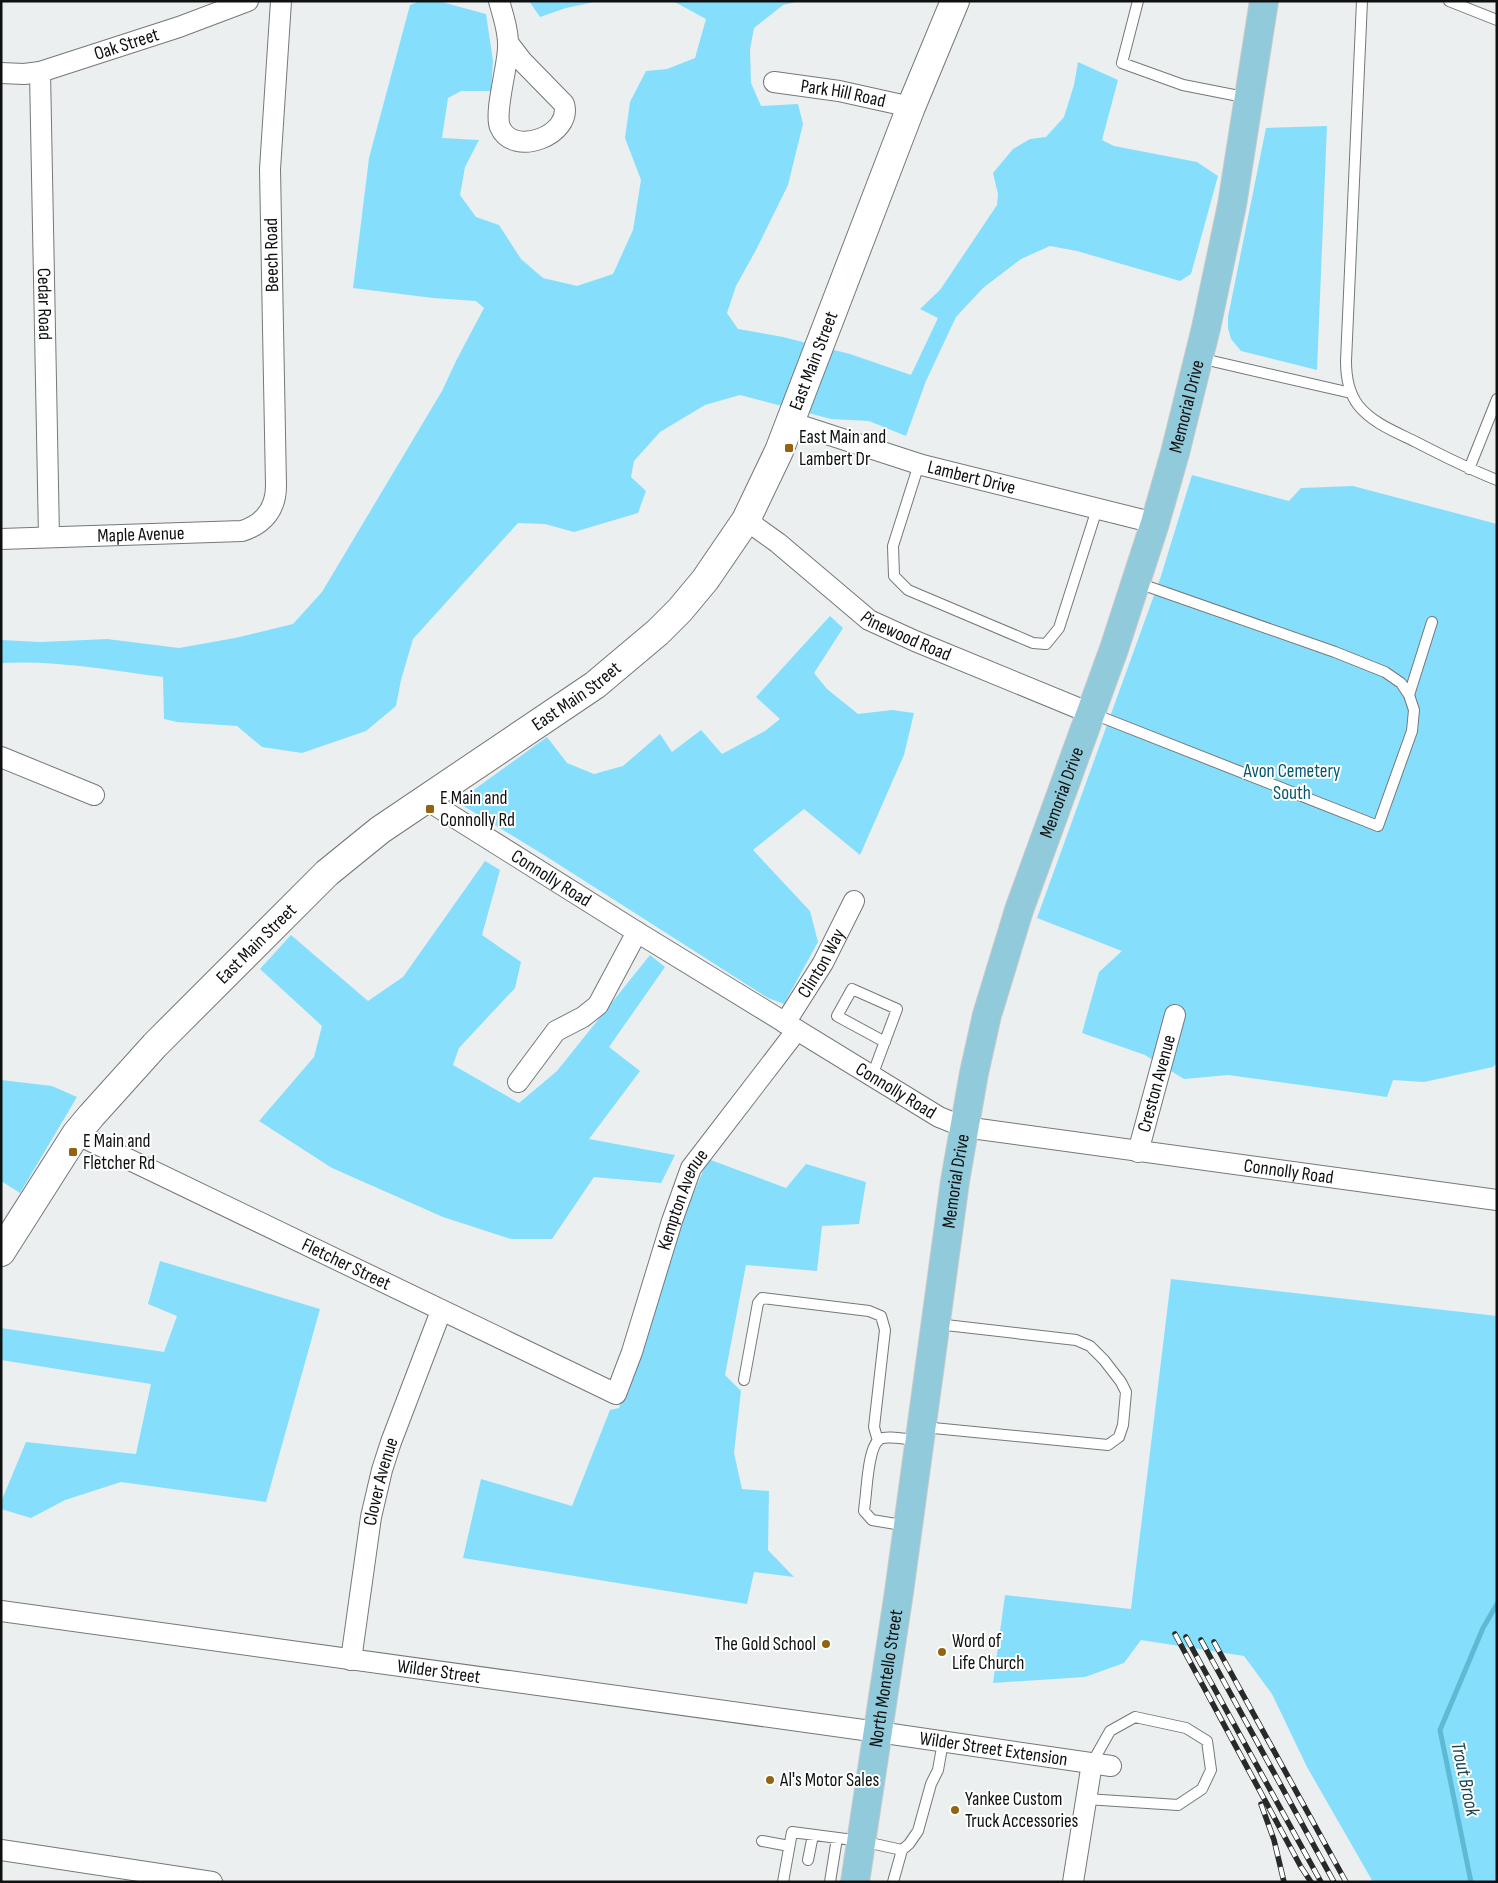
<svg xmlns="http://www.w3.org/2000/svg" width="1498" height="1883" viewBox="0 0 1498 1883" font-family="'Sofia Sans Condensed',sans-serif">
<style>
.green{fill:#85dffc}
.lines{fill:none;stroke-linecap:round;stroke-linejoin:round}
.stream{stroke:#5eb9d5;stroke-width:5}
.service-casing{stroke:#757879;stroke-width:12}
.minor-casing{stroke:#757879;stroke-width:22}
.secondary-casing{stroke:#757879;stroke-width:30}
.primary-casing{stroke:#cacaca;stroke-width:30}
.service{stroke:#fff;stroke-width:10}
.minor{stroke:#fff;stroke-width:20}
.secondary{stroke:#fff;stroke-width:28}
.primary{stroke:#91cada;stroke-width:28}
.rail-casing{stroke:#282929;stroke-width:5.5}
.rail{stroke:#fff;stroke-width:4;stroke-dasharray:11;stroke-linecap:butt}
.poi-dot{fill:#926410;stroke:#fff;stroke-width:2}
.labels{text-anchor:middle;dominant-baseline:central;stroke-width:4;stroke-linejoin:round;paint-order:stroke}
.street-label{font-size:19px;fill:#0f1010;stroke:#fff}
.poi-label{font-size:19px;fill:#0f1010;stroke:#fff;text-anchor:start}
.park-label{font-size:19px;fill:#05576b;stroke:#fff}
.water-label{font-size:20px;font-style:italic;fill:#1b4551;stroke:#fff}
</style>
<rect width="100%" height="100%" fill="#ebeff0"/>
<path class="green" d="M 421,1 L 438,1 L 486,14 L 493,61 L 491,91 L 461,91 L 448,98 L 442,138 L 479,140 L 465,167 L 460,195 L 476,217 L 499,225 L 521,259 L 543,278 L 577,286 L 613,274 L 633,230 L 641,180 L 625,138 L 630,102 L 646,71 L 667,69 L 695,58 L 706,19 L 673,1 L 800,1 L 783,5 L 754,28 L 750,49 L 751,83 L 761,106 L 798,104 L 803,124 L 788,185 L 756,250 L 736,286 L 727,313 L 738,329 L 783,337 L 850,354 L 911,375 L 938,318 L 920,309 L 940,290 L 997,205 L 998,194 L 993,173 L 1013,149 L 1030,139 L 1046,137 L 1064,117 L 1074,85 L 1078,62 L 1118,80 L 1102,140 L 1114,146 L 1197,162 L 1218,176 L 1191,274 L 1180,281 L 1077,251 L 1050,246 L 1021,259 L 983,288 L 956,317 L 926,381 L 906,436 L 869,421 L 831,419 L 740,395 L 705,405 L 660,432 L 634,461 L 631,477 L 646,491 L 638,513 L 574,532 L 545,524 L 518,523 L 413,639 L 401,680 L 396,706 L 366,731 L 302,753 L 262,747 L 237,726 L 177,722 L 164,719 L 163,677 C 110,670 55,660 1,663 L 1,640 L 41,642 L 107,639 L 179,648 L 235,638 L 293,624 L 322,592 L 442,391 L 456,361 L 484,308 L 476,301 L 433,298 L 353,288 L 369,158 L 410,5 Z
M 529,1 L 599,1 L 566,8 L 540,17 Z
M 1327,126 L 1317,370 L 1241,351 L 1231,339 L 1228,328 L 1228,317 L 1266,128 Z
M 1192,475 L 1289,501 L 1301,488 L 1353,486 L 1497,524 L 1497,1063 L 1493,1067 L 1424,1082 L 1393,1080 L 1387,1097 L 1228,1075 L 1184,1079 L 1145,1055 L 1082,1033 L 1099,972 L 1122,951 L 1037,918 L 1161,576 Z
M 830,616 L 843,628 L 814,673 L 827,689 L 858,714 L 892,710 L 914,713 L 904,755 L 860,855 L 804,809 L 753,850 L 810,911 L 818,942 L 784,1004 L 768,998 L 544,855 L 457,802 L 547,737 L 567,763 L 594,774 L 623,766 L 660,734 L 672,752 L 701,730 L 722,754 L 765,731 L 780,719 L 756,697 Z
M 485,861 L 500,870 L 482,935 L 521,962 L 515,988 L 459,1048 L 453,1065 L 519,1103 L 557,1071 L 650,955 L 665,967 L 609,1047 L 640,1071 L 589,1139 L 675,1155 L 661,1183 L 594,1177 L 552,1239 L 511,1239 L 443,1217 L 332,1168 L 259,1121 L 314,1057 L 322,1026 L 260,969 L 291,935 L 368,1001 L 403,977 Z
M 1,1080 L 52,1086 L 77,1097 L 20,1193 L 1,1181 Z
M 708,1159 L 786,1188 L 806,1164 L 866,1182 L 859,1224 L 822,1226 L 817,1271 L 746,1265 L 725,1375 L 741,1391 L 734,1453 L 742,1489 L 769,1491 L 768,1550 L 794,1577 L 754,1572 L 747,1604 L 463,1558 L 481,1479 L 572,1506 L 610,1410 L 619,1408 L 689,1204 Z
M 160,1261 L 320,1309 L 266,1502 L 121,1482 L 65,1500 L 31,1518 L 1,1509 L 1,1502 L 26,1442 L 136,1454 L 151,1384 L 1,1360 L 1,1328 L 164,1352 L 177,1316 L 148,1304 Z
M 1171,1279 L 1497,1316 L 1497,1882 L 1373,1882 L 1307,1767 L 1272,1694 L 1244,1656 L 1141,1640 L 1124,1663 L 1085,1677 L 993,1683 L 1005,1595 L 1131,1609 Z"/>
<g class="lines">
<path class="stream" d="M 1471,1882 L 1440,1730 L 1483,1628 L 1497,1604"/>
<defs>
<path id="service" d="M 1138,1 L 1122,63 L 1183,85 L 1249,98
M 1362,1 L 1346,361 C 1346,376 1349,393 1358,405 C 1372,423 1396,432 1416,442 C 1443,456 1469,469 1497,480
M 1449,1 L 1497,20
M 1199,358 L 1351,393
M 919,464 L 893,546 L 894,576 L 908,590 L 1033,643 L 1046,644 L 1059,628 L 1097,509
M 1469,469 L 1497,399
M 1409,695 L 1432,622
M 1091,713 L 1378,826 L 1412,731 L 1414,710 L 1409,695 L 1401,683 L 1385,672 L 1335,652 L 1138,583
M 872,1076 L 897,1009 L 852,989 L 837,1016 L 885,1042
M 744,1380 L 758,1303 L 762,1298 L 869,1311 L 881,1316 L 885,1330 L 874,1427 L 878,1441
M 923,1427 L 1108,1445 L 1119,1437 L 1123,1425 L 1126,1392 L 1121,1382 L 1104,1360 L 1090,1346 L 1076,1340 L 937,1324
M 908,1526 L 872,1520 L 864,1511 L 865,1502 C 867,1488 868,1446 880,1439 C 887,1435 910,1440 919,1440
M 1086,1799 L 1178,1805 L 1202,1789 L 1211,1770 L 1207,1741 L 1186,1728 L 1135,1717 L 1110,1731 L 1092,1763
M 762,1841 L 789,1846
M 808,1860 L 813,1835
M 783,1882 L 792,1832 L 861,1841 L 902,1850
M 830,1882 L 837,1838
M 893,1882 L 902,1850 L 909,1844 L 918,1831 L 931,1784 L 938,1770 L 943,1742"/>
<g id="minor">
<path d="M 499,1 C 503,15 509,33 508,47 C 508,66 494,112 500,127 C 513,158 573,135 564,104 L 522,61 L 509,44"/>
<path id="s1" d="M 40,72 L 49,537"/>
<path id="s2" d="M 1,73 L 24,74 L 40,72 L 179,27 L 248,1"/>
<path id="s3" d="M 774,82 L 839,91 L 911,107"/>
<path id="s4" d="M 790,422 L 922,465 L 1155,523"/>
<path id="s5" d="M 746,520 L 778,543 L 869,620 L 915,641 L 1090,713"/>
<path id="s6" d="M 1,539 L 242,531 C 264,524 276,509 276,486 L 270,169 L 281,1"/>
<path d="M 1,757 L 94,795"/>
<path id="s7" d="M 425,799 L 637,932 L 939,1117 L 964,1127 L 1497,1200"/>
<path id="s8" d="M 785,1023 L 823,963 L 854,901"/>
<path d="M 518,1082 L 556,1031 L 583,1017 L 598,1005 L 637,932"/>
<path id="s9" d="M 76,1134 L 616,1394 L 632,1352 L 672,1221 L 691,1168 L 797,1030"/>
<path id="s10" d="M 1138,1152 L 1175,1015"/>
<path id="s11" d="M 1,1611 L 878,1732 L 1111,1766"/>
<path id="s12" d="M 351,1660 L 371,1517 L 382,1470 L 391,1442 L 441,1311"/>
<path d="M 1,1850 L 212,1882"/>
<path d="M 1073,1882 L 1092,1763"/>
</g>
<g id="secondary">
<path id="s13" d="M 1,1252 L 76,1134 L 91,1116 L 155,1045 L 327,873 L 380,830 L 595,685 L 658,632 L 680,610 L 705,580 L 746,520 L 779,451 L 911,107 L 955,1"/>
</g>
<g id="primary">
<path id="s14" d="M 855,1882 L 899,1592 L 955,1181 L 974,1073 L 987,1015 L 1019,910 L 1114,649 L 1155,523 L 1175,453 L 1206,328 L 1232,205 L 1264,1"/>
</g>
</defs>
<use href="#service" class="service-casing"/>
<use href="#minor" class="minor-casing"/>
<use href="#secondary" class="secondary-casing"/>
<use href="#primary" class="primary-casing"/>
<use href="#service" class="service"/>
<use href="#minor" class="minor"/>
<use href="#secondary" class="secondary"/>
<use href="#primary" class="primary"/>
<defs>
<path id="rail" d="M 1175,1634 L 1301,1867 L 1311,1882
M 1186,1637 L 1321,1882
M 1201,1640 L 1334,1882
M 1214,1642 L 1346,1882
M 1261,1804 L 1274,1840 L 1284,1882"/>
</defs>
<use href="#rail" class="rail-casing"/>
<use href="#rail" class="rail"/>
</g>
<g class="poi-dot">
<rect x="784" y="443" width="10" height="10" rx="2.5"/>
<rect x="425" y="804" width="10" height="10" rx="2.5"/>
<rect x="68" y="1147" width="10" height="10" rx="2.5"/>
<circle cx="826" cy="1644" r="5"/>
<circle cx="942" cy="1652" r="5"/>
<circle cx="770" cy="1780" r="5"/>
<circle cx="955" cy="1810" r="5"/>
</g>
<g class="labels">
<g class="street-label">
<text stroke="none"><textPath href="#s2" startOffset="130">Oak Street</textPath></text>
<text stroke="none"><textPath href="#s3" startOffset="70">Park Hill Road</textPath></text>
<text transform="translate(272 255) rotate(-91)">Beech Road</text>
<text stroke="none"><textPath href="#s1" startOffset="232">Cedar Road</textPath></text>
<text stroke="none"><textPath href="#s13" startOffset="1228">East Main Street</textPath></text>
<text stroke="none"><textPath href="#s14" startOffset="1518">Memorial Drive</textPath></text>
<text stroke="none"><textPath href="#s4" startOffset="190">Lambert Drive</textPath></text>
<text stroke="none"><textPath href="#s6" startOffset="140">Maple Avenue</textPath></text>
<text stroke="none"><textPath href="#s5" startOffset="199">Pinewood Road</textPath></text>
<text stroke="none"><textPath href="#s13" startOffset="808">East Main Street</textPath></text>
<text stroke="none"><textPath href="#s14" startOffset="1112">Memorial Drive</textPath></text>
<text stroke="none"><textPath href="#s7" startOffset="149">Connolly Road</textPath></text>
<text stroke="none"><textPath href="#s13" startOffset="402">East Main Street</textPath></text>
<text stroke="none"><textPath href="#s8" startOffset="70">Clinton Way</textPath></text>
<text stroke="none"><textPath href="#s10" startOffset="71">Creston Avenue</textPath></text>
<text stroke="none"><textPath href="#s7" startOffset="554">Connolly Road</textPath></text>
<text stroke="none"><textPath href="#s7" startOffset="959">Connolly Road</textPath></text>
<text stroke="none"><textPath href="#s14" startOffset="708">Memorial Drive</textPath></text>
<text stroke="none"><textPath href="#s9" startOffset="805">Kempton Avenue</textPath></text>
<text stroke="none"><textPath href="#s9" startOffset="300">Fletcher Street</textPath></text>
<text stroke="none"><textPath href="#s12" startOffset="181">Clover Avenue</textPath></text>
<text stroke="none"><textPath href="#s11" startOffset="442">Wilder Street</textPath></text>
<text stroke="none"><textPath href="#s14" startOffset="206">North Montello Street</textPath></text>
<text stroke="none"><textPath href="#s11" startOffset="1002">Wilder Street Extension</textPath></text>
</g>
<g class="poi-label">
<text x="799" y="437">East Main and<tspan x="799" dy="22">Lambert Dr</tspan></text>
<text x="440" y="798">E Main and<tspan x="440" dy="22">Connolly Rd</tspan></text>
<text x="83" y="1141">E Main and<tspan x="83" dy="22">Fletcher Rd</tspan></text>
<text x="952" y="1641">Word of<tspan x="952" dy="22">Life Church</tspan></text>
<text x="816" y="1644" text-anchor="end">The Gold School</text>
<text x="780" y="1780">Al's Motor Sales</text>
<text x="965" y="1799">Yankee Custom<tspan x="965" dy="22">Truck Accessories</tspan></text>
</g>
<g class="park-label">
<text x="1292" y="771">Avon Cemetery<tspan x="1292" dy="22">South</tspan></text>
</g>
<g class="water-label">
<text transform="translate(1465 1779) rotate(78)">Trout Brook</text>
</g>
</g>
<rect width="1498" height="1883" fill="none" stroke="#0f1010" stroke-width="5"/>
</svg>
